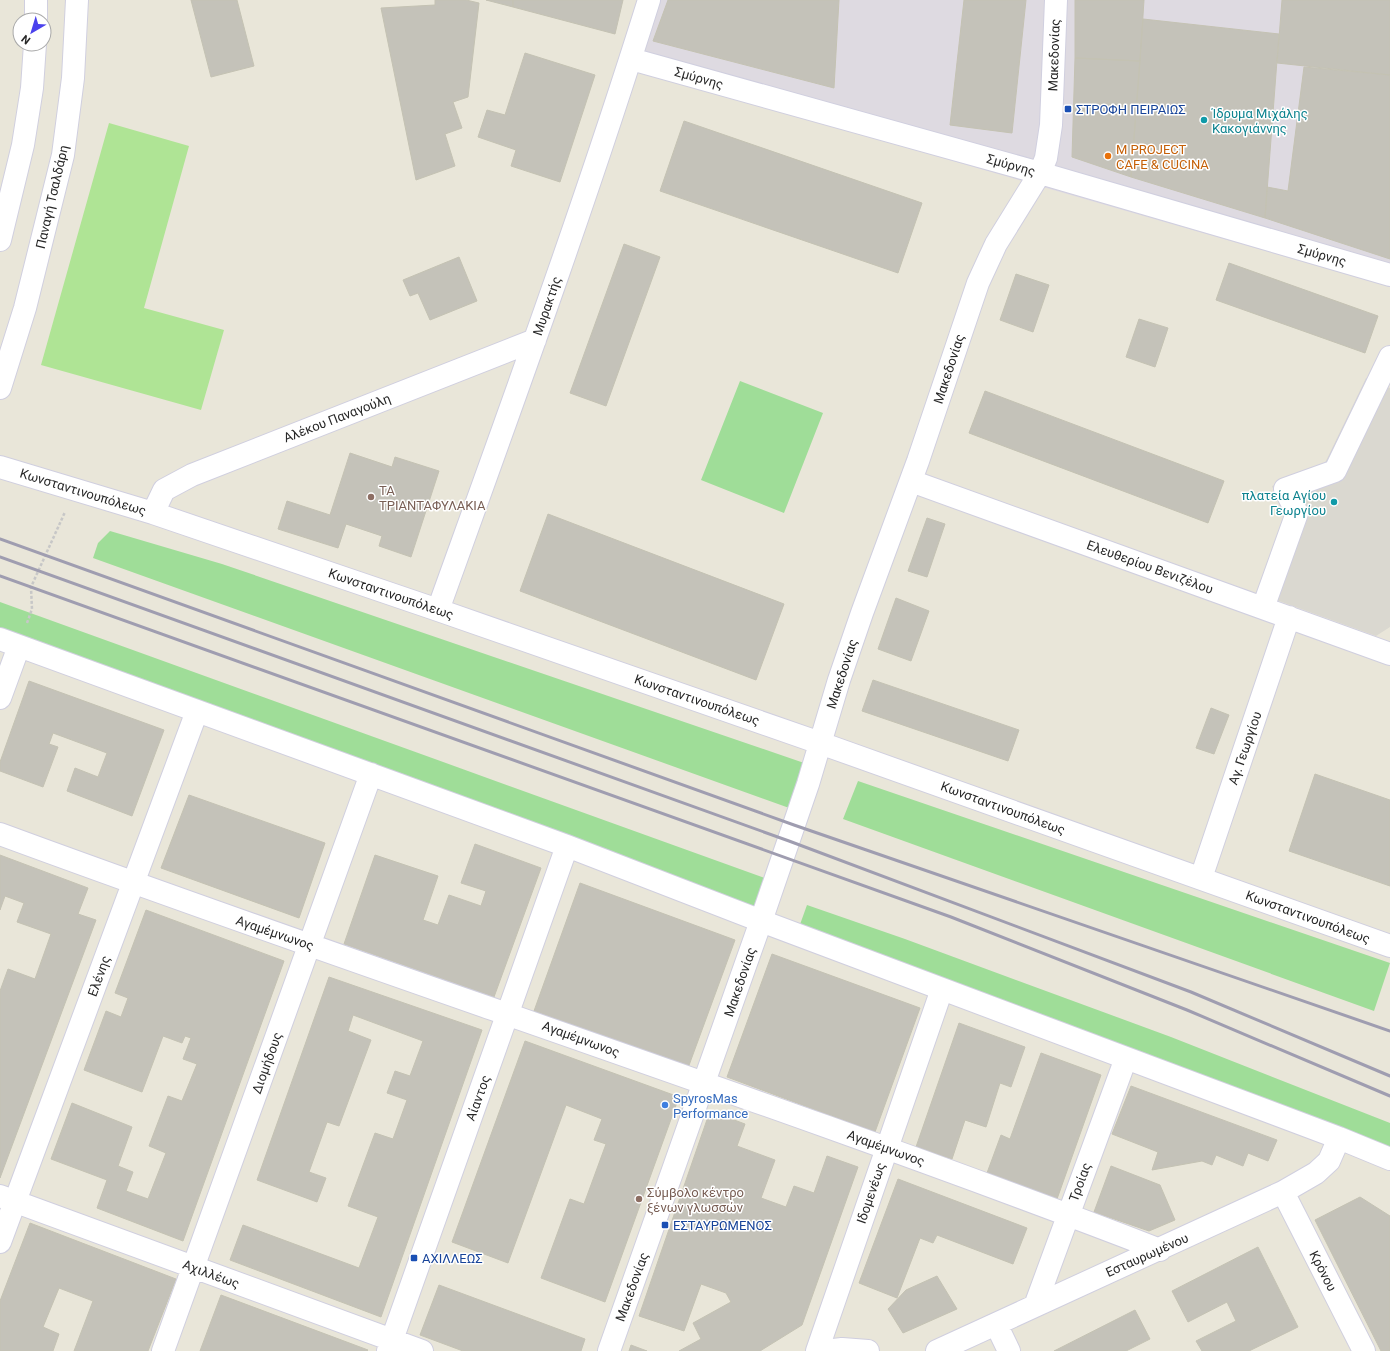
<svg xmlns="http://www.w3.org/2000/svg" width="1390" height="1351" viewBox="0 0 1390 1351" font-family="Roboto,sans-serif">
<style>
.industrial{fill:#dedae1}
.green{fill:#9fdd98}
.pitch{fill:#afe495}
.plaza{fill:#dad8d0}
.building{fill:#c4c2b9;stroke:#c4c2b3}
.lines{fill:none;stroke-linecap:round;stroke-linejoin:round}
.minor-casing{stroke:#d0cfdf;stroke-width:24}
.path{stroke:#c7c7c7;stroke-width:2.5;stroke-dasharray:3 2;stroke-linecap:butt}
.minor{stroke:#fff;stroke-width:22}
.rail{stroke:#9f9db0;stroke-width:3}
.transit-dot{fill:#1a4fb4;stroke:#fff;stroke-width:1.5}
.culture-dot{fill:#0f9aa8;stroke:#fff;stroke-width:1.5}
.food-dot{fill:#e8710a;stroke:#fff;stroke-width:1.5}
.education-dot{fill:#8d6e63;stroke:#fff;stroke-width:1.5}
.shop-dot{fill:#3f7fe0;stroke:#fff;stroke-width:1.5}
.labels{text-anchor:middle;dominant-baseline:central;stroke-width:3;stroke-linejoin:round;paint-order:stroke}
.street-label{font-size:13px;fill:#272727;stroke:#fff}
.transit-label{font-size:13px;fill:#164399;stroke:#fff;text-anchor:start}
.culture-label{font-size:13px;fill:#0d838f;stroke:#fff;text-anchor:start}
.food-label{font-size:13px;fill:#c56008;stroke:#fff;text-anchor:start}
.education-label{font-size:13px;fill:#785e54;stroke:#fff;text-anchor:start}
.shop-label{font-size:13px;fill:#366cbe;stroke:#fff;text-anchor:start}
</style>
<rect width="100%" height="100%" fill="#e9e6d9"/>
<path class="industrial" d="M 641,0 L 1390,0 L 1390,287 L 620,65 Z"/>
<path class="green" d="M 740,381 L 823,413 L 784,513 L 701,480 Z
M 110,531 L 222,564 L 807,764 L 792,809 L 93,558 L 98,543 Z
M 0,602 L 770,880 L 757,914 L 0,633 Z
M 858,781 L 1390,963 L 1374,1011 L 843,819 Z
M 807,905 L 905,939 L 1171,1037 L 1390,1123 L 1390,1154 L 798,930 Z"/>
<path class="pitch" d="M 109,123 L 189,146 L 144,308 L 224,330 L 201,410 L 41,365 Z"/>
<path class="plaza" d="M 1366,378 L 1390,388 L 1390,627 L 1376,636 L 1257,593 L 1284,517 L 1272,486 L 1323,467 Z"/>
<path class="building" d="M 191,0 L 237,0 L 254,66 L 211,77 Z
M 435,0 L 466,0 L 479,3 L 468,97 L 453,102 L 462,128 L 445,134 L 455,166 L 416,180 L 381,8 L 435,5 Z
M 486,0 L 513,0 L 513,7 Z
M 513,0 L 623,0 L 615,34 L 513,7 Z
M 668,0 L 839,0 L 834,88 L 653,41 Z
M 964,0 L 1026,0 L 1012,133 L 950,125 Z
M 1075,0 L 1144,0 L 1140,61 L 1075,58 Z
M 1282,0 L 1390,0 L 1390,75 L 1277,63 Z
M 1143,19 L 1279,34 L 1265,218 L 1131,177 Z
M 525,53 L 595,75 L 560,182 L 511,166 L 516,150 L 478,137 L 487,110 L 505,115 Z
M 1075,58 L 1140,61 L 1131,177 L 1072,157 Z
M 1304,67 L 1390,75 L 1390,259 L 1265,218 L 1267,187 L 1288,191 Z
M 684,121 L 922,203 L 898,273 L 660,191 Z
M 624,244 L 660,257 L 606,406 L 570,393 Z
M 459,257 L 477,301 L 430,320 L 418,293 L 410,296 L 403,280 Z
M 1229,263 L 1378,316 L 1365,353 L 1216,300 Z
M 1016,274 L 1049,285 L 1033,332 L 1000,320 Z
M 1139,319 L 1168,328 L 1155,367 L 1126,357 Z
M 985,391 L 1224,481 L 1208,523 L 969,433 Z
M 350,453 L 392,467 L 395,457 L 439,471 L 411,557 L 379,546 L 382,536 L 346,524 L 338,548 L 278,529 L 287,501 L 330,515 Z
M 548,514 L 784,604 L 756,680 L 520,591 Z
M 927,518 L 945,524 L 927,577 L 908,571 Z
M 896,598 L 929,611 L 911,661 L 878,649 Z
M 873,680 L 1019,730 L 1008,761 L 862,711 Z
M 29,681 L 164,730 L 132,816 L 67,791 L 75,768 L 98,777 L 107,753 L 53,733 L 49,744 L 58,747 L 43,787 L 0,771 L 0,762 Z
M 1211,708 L 1229,715 L 1214,754 L 1196,748 Z
M 1315,774 L 1390,800 L 1390,886 L 1289,851 Z
M 189,795 L 325,843 L 299,918 L 161,868 Z
M 475,844 L 541,868 L 494,997 L 344,944 L 375,855 L 438,876 L 423,920 L 438,925 L 449,895 L 481,906 L 486,891 L 461,883 Z
M 0,855 L 88,888 L 78,914 L 96,920 L 0,1178 L 0,991 L 8,969 L 35,979 L 51,934 L 17,922 L 24,903 L 5,896 L 0,910 Z
M 580,883 L 735,940 L 688,1068 L 534,1011 Z
M 146,910 L 284,961 L 183,1241 L 97,1208 L 107,1180 L 51,1159 L 72,1103 L 132,1127 L 118,1166 L 133,1172 L 126,1191 L 148,1199 L 166,1153 L 149,1146 L 168,1096 L 182,1101 L 197,1064 L 183,1059 L 191,1038 L 185,1036 L 182,1043 L 163,1036 L 142,1092 L 84,1070 L 106,1011 L 121,1017 L 128,998 L 115,993 Z
M 772,954 L 920,1008 L 875,1132 L 727,1077 Z
M 329,977 L 482,1030 L 381,1317 L 230,1260 L 243,1225 L 359,1268 L 378,1217 L 348,1206 L 375,1133 L 393,1139 L 407,1100 L 387,1093 L 395,1071 L 410,1076 L 423,1041 L 353,1015 L 348,1031 L 371,1040 L 339,1126 L 327,1122 L 309,1172 L 326,1178 L 317,1202 L 257,1180 Z
M 959,1023 L 1025,1047 L 1011,1087 L 1000,1083 L 986,1127 L 965,1120 L 952,1159 L 916,1147 Z
M 525,1041 L 679,1097 L 605,1302 L 541,1278 L 570,1199 L 584,1204 L 606,1144 L 594,1140 L 602,1119 L 566,1105 L 508,1263 L 452,1242 Z
M 1041,1053 L 1101,1075 L 1057,1199 L 987,1173 L 1001,1135 L 1010,1139 Z
M 1131,1086 L 1277,1140 L 1268,1161 L 1248,1153 L 1243,1166 L 1216,1155 L 1212,1165 L 1202,1161 L 1152,1170 L 1158,1152 L 1112,1134 Z
M 710,1111 L 745,1124 L 737,1146 L 775,1160 L 761,1198 L 786,1207 L 794,1186 L 814,1193 L 827,1156 L 858,1167 L 802,1325 L 760,1351 L 679,1351 L 701,1339 L 693,1323 L 731,1302 L 726,1293 L 701,1284 L 684,1331 L 639,1316 Z
M 1111,1166 L 1160,1185 L 1175,1220 L 1149,1231 L 1094,1212 Z
M 898,1179 L 1027,1228 L 1013,1264 L 937,1235 L 933,1243 L 920,1238 L 897,1298 L 859,1283 Z
M 1360,1197 L 1390,1216 L 1390,1351 L 1381,1351 L 1315,1220 Z
M 30,1223 L 176,1279 L 148,1351 L 74,1351 L 93,1301 L 59,1288 L 43,1327 L 59,1334 L 53,1351 L 0,1351 L 0,1301 Z
M 1258,1247 L 1298,1327 L 1249,1351 L 1202,1351 L 1196,1341 L 1236,1321 L 1227,1302 L 1188,1322 L 1172,1291 Z
M 937,1276 L 957,1309 L 903,1333 L 888,1309 L 906,1290 Z
M 439,1285 L 585,1339 L 581,1351 L 463,1351 L 420,1335 Z
M 221,1295 L 368,1350 L 367,1351 L 200,1351 Z
M 1135,1310 L 1150,1339 L 1126,1351 L 1054,1351 Z
M 631,1345 L 647,1351 L 629,1351 Z"/>
<g class="lines">
<defs>
<path id="minor" d="M 36,0 L 36,20
M 631,59 L 1040,173 L 1390,275
M 0,240 L 23,145 L 32,88 L 35,44
M 0,388 L 25,308 L 63,155 L 73,78 L 77,0
M 0,467 L 153,513 L 438,610 L 820,743 L 1390,946
M 911,481 L 1390,654
M 153,513 L 164,490 L 192,475 L 535,340
M 1263,608 L 1297,513 L 1285,489 L 1335,471 L 1390,357
M 438,610 C 511,407 585,205 649,0
M 0,639 L 567,846 L 761,921 L 1339,1138 L 1390,1159
M 0,698 L 19,646
M 0,834 C 385,976 776,1102 1160,1250
M 1201,878 L 1289,617
M 1283,1192 L 1364,1351
M 0,1196 L 422,1351
M 0,1242 L 197,711
M 1035,1306 L 1126,1058
M 996,1324 L 1009,1351
M 163,1351 L 371,774
M 388,1351 L 567,846
M 609,1351 L 761,921 L 808,784 L 839,680 L 862,613 L 918,461 L 978,283 L 996,244 L 1040,173 L 1046,158 L 1051,125 L 1056,0
M 817,1351 L 942,989
M 825,1351 L 842,1349 L 868,1351
M 937,1351 L 1283,1192 L 1316,1173 L 1329,1161 L 1339,1138"/>
</defs>
<use href="#minor" class="minor-casing"/>
<path class="path" d="M 27,623 L 32,609 L 31,587 L 65,512"/>
<use href="#minor" class="minor"/>
<path class="rail" d="M 0,539 L 794,825 L 1390,1031
M 0,557 L 789,841 L 1191,992 L 1390,1076
M 0,576 L 951,917 L 1187,1010 L 1390,1096"/>
</g>
<g class="transit-dot">
<rect x="1064" y="105" width="8" height="8" rx="2"/>
<rect x="661" y="1221" width="8" height="8" rx="2"/>
<rect x="410" y="1254" width="8" height="8" rx="2"/>
</g>
<g class="culture-dot">
<circle cx="1204" cy="120" r="4"/>
<circle cx="1334" cy="502" r="4"/>
</g>
<circle class="food-dot" cx="1108" cy="156" r="4"/>
<g class="education-dot">
<circle cx="371" cy="497" r="4"/>
<circle cx="639" cy="1199" r="4"/>
</g>
<circle class="shop-dot" cx="665" cy="1105" r="4"/>
<g class="labels">
<g class="street-label">
<text transform="translate(1054 55) rotate(-88)">Μακεδονίας</text>
<text transform="translate(699 78) rotate(16)">Σμύρνης</text>
<text transform="translate(1011 165) rotate(16)">Σμύρνης</text>
<text transform="translate(52 197) rotate(-77)">Παναγή Τσαλδάρη</text>
<text transform="translate(1322 255) rotate(16)">Σμύρνης</text>
<text transform="translate(547 306) rotate(-71)">Μυρακτής</text>
<text transform="translate(949 369) rotate(-72)">Μακεδονίας</text>
<text transform="translate(337 418) rotate(-21)">Αλέκου Παναγούλη</text>
<text transform="translate(83 492) rotate(17)">Κωνσταντινουπόλεως</text>
<text transform="translate(1150 567) rotate(20)">Ελευθερίου Βενιζέλου</text>
<text transform="translate(391 594) rotate(19)">Κωνσταντινουπόλεως</text>
<text transform="translate(842 674) rotate(-72)">Μακεδονίας</text>
<text transform="translate(697 700) rotate(19)">Κωνσταντινουπόλεως</text>
<text transform="translate(1245 748) rotate(-71)">Αγ. Γεωργίου</text>
<text transform="translate(1003 808) rotate(20)">Κωνσταντινουπόλεως</text>
<text transform="translate(1308 917) rotate(20)">Κωνσταντινουπόλεως</text>
<text transform="translate(275 933) rotate(19)">Αγαμέμνωνος</text>
<text transform="translate(99 976) rotate(-70)">Ελένης</text>
<text transform="translate(740 982) rotate(-71)">Μακεδονίας</text>
<text transform="translate(581 1039) rotate(20)">Αγαμέμνωνος</text>
<text transform="translate(267 1063) rotate(-70)">Διομήδους</text>
<text transform="translate(478 1098) rotate(-70)">Αίαντος</text>
<text transform="translate(886 1148) rotate(20)">Αγαμέμνωνος</text>
<text transform="translate(1080 1182) rotate(-70)">Τροίας</text>
<text transform="translate(871 1193) rotate(-71)">Ιδομενέως</text>
<text transform="translate(1147 1255) rotate(-24)">Εσταυρωμένου</text>
<text transform="translate(1323 1271) rotate(63)">Κρόνου</text>
<text transform="translate(211 1274) rotate(20)">Αχιλλέως</text>
<text transform="translate(632 1287) rotate(-70)">Μακεδονίας</text>
</g>
<g class="transit-label">
<text x="1076" y="109">ΣΤΡΟΦΗ ΠΕΙΡΑΙΩΣ</text>
<text x="673" y="1225">ΕΣΤΑΥΡΩΜΕΝΟΣ</text>
<text x="422" y="1258">ΑΧΙΛΛΕΩΣ</text>
</g>
<g class="culture-label">
<text x="1212" y="113">Ίδρυμα Μιχάλης<tspan x="1212" dy="15">Κακογιάννης</tspan></text>
<text x="1326" y="495" text-anchor="end">πλατεία Αγίου<tspan x="1326" dy="15">Γεωργίου</tspan></text>
</g>
<g class="food-label">
<text x="1116" y="149">M PROJECT<tspan x="1116" dy="15">CAFE &amp; CUCINA</tspan></text>
</g>
<g class="education-label">
<text x="379" y="490">ΤΑ<tspan x="379" dy="15">ΤΡΙΑΝΤΑΦΥΛΑΚΙΑ</tspan></text>
<text x="647" y="1192">Σύμβολο κέντρο<tspan x="647" dy="15">ξένων γλωσσών</tspan></text>
</g>
<g class="shop-label">
<text x="673" y="1098">SpyrosMas<tspan x="673" dy="15">Performance</tspan></text>
</g>
</g>
<g transform="translate(32 32) rotate(218)"><circle r="19" fill="#ffffff" stroke="#a9a9a9"/>
<path d="M0-3L7 15L0 10L-7 15Z" fill="#4b42ed"/>
<text y="-6" font-size="11" font-weight="bold" text-anchor="middle" fill="#272727">N</text>
</g>
</svg>
